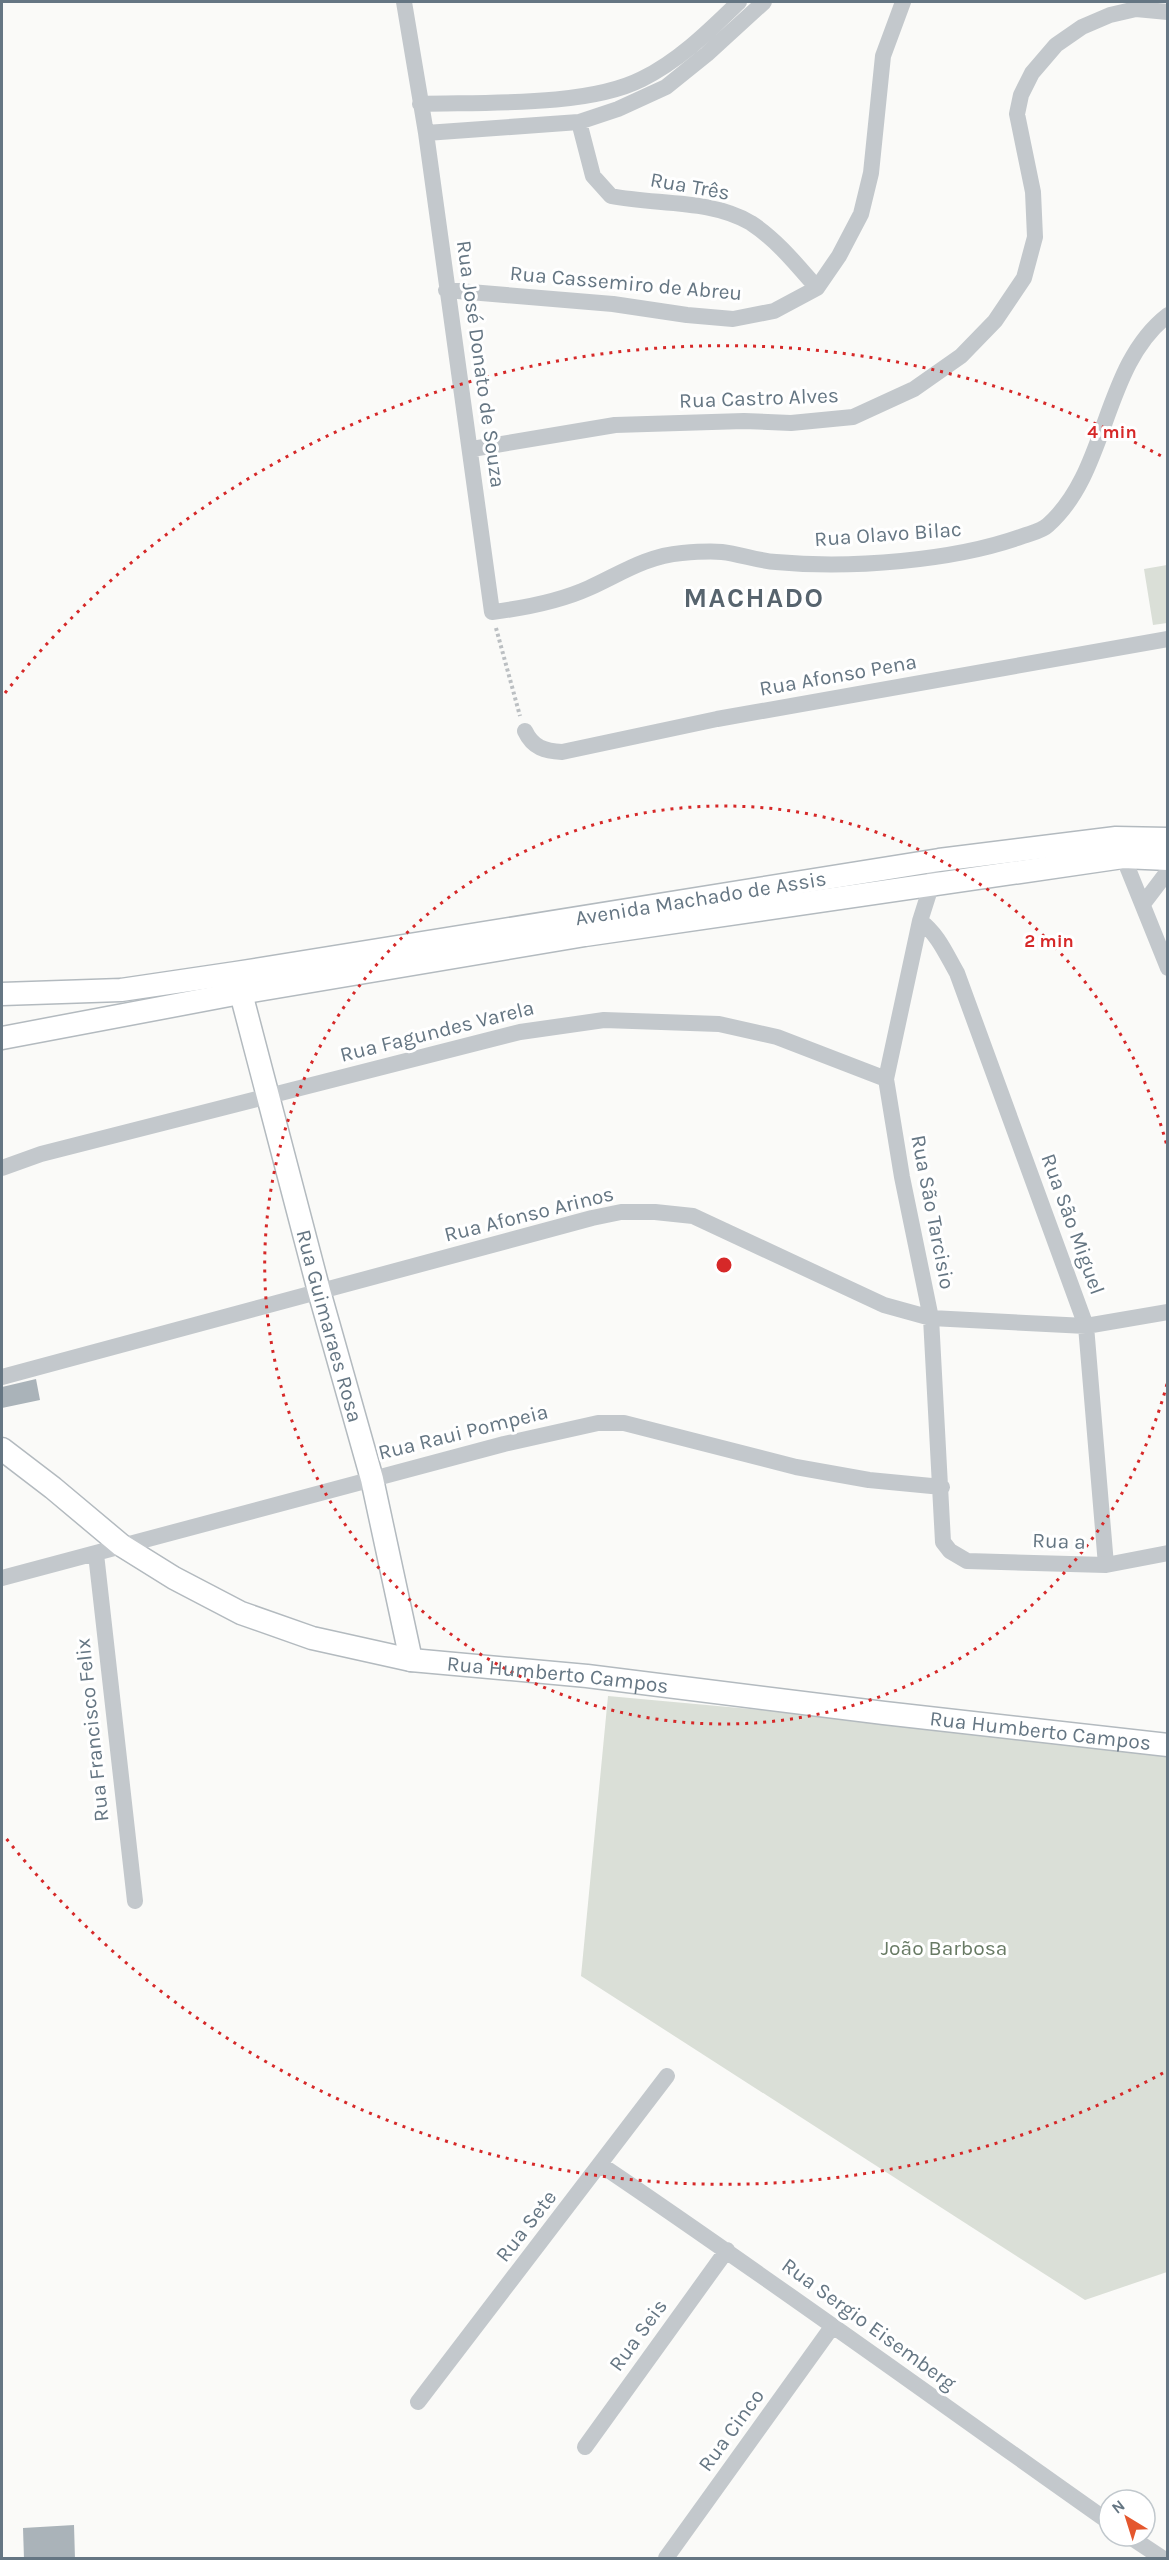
<svg xmlns="http://www.w3.org/2000/svg" width="1169" height="2560" viewBox="0 0 1169 2560" font-family="Karla,sans-serif">
<style>
.green{fill:#dadfd7}
.building{fill:#aab3b9}
.lines{fill:none;stroke-linecap:round;stroke-linejoin:round}
.secondary-casing{stroke:#b3babf;stroke-width:25}
.path{stroke:#bbbfc2;stroke-width:4;stroke-dasharray:3 3;stroke-linecap:butt}
.street{stroke:#c3c8cc;stroke-width:16}
.secondary{stroke:#fff;stroke-width:22}
.ring{fill:none;stroke:#d62828;stroke-width:3;stroke-dasharray:3 6}
.labels{text-anchor:middle;dominant-baseline:central;stroke-width:6;stroke-linejoin:round;paint-order:stroke}
.street-label{font-size:21px;fill:#657683;stroke:#fff}
.park-label{font-size:21px;fill:#687a64;stroke:#fff}
.district-label{font-size:27px;font-weight:bold;letter-spacing:1.5px;fill:#57646e;stroke:#fff}
.centre{fill:#d62828;stroke:#fff;stroke-width:3}
.ring-label{font-size:18px;text-anchor:middle;font-weight:bold;fill:#d62828;stroke:#fff;stroke-width:6;stroke-linejoin:round;paint-order:stroke}
</style>
<rect width="100%" height="100%" fill="#fafaf8"/>
<path class="green" d="M 1167,565 L 1167,623 L 1153,625 L 1144,569 Z
M 608,1696 L 1167,1747 L 1167,2272 L 1085,2300 L 581,1976 Z"/>
<path class="building" d="M 36,1379 L 40,1400 L 2,1408 L 2,1387 Z
M 74,2525 L 75,2559 L 24,2559 L 23,2528 Z"/>
<g class="lines">
<defs>
<g id="secondary">
<path id="s1" d="M 237,978 L 319,1291 L 372,1479 L 411,1660"/>
<path id="s2" d="M 2,994 L 121,990 L 236,973 L 939,860 L 1116,838 L 1168,839"/>
<path d="M 2,1038 L 240,993 L 585,935 L 1123,857 L 1168,859"/>
<path id="s3" d="M 2,1449 L 53,1488 L 121,1545 L 174,1578 L 241,1613 L 312,1638 L 411,1660 L 587,1676 L 884,1713 L 1168,1745"/>
</g>
</defs>
<use href="#secondary" class="secondary-casing"/>
<path class="path" d="M 496,628 L 520,716"/>
<path class="street" d="M 404,2 L 426,133 L 492,612 C 525,608 558,602 589,588 C 620,574 646,556 682,553 C 694,552 710,551 722,552 C 740,554 758,561 776,562 C 850,569 954,561 1023,536 C 1031,533 1042,531 1048,525 C 1109,471 1102,366 1168,315
M 420,104 C 483,102 587,107 642,79 C 679,61 710,30 739,2
M 579,122 L 593,176 L 611,196 C 656,205 711,199 751,223 C 777,240 797,265 817,288
M 426,133 L 579,122 L 618,109 L 666,87 L 707,54 L 764,2
M 446,290 L 613,304 L 687,315 L 733,319 L 774,311 L 817,288 L 839,256 L 861,214 L 871,173 L 883,56 L 903,2
M 472,449 L 615,425 L 744,421 L 791,423 L 853,417 L 914,389 L 961,356 L 995,321 L 1024,278 L 1035,237 L 1033,192 L 1017,114 L 1021,95 L 1032,73 L 1056,45 L 1082,27 L 1110,15 L 1136,9 L 1168,12
M 525,731 C 533,748 545,751 562,752 L 717,719 L 1168,639
M 1120,849 L 1168,968
M 934,877 L 920,921 L 886,1079 L 902,1177 L 931,1318 L 943,1542 L 950,1551 L 967,1561 L 1106,1565 L 1168,1553
M 1143,904 L 1168,871
M 920,921 C 938,934 946,954 957,973 L 1086,1326 L 1106,1565
M 2,1168 L 41,1154 L 520,1032 L 604,1020 L 719,1024 L 777,1037 L 886,1079
M 2,1377 L 592,1218 L 621,1212 L 655,1212 L 693,1216 L 884,1305 L 931,1318 L 1086,1326 L 1168,1312
M 96,1554 L 135,1901
M 2,1578 L 504,1444 L 598,1423 L 624,1423 L 796,1467 L 869,1480 L 942,1487
M 601,2165 C 773,2281 940,2403 1109,2522
M 418,2402 L 667,2076
M 585,2447 L 727,2250
M 1129,2536 L 1162,2558
M 666,2558 L 832,2327"/>
<use href="#secondary" class="secondary"/>
</g>
<g class="ring">
<path d="M1167 1384A459 459 0 1 1 1167 1146"/>
<path d="M1163 2073A919 919 0 0 1 5 1837M5 693A919 919 0 0 1 1163 457"/>
</g>
<g class="labels">
<g class="street-label">
<text transform="translate(690 186) rotate(10)">Rua Três</text>
<text transform="translate(626 283) rotate(5)">Rua Cassemiro de Abreu</text>
<text transform="translate(481 364) rotate(82)">Rua José Donato de Souza</text>
<text transform="translate(759 398) rotate(-2)">Rua Castro Alves</text>
<text transform="translate(888 534) rotate(-4)">Rua Olavo Bilac</text>
<text transform="translate(838 675) rotate(-10)">Rua Afonso Pena</text>
<text stroke="none"><textPath href="#s2" startOffset="706">Avenida Machado de Assis</textPath></text>
<text transform="translate(437 1031) rotate(-14)">Rua Fagundes Varela</text>
<text transform="translate(933 1212) rotate(79)">Rua São Tarcisio</text>
<text transform="translate(529 1214) rotate(-14)">Rua Afonso Arinos</text>
<text transform="translate(1073 1224) rotate(70)">Rua São Miguel</text>
<text stroke="none"><textPath href="#s1" startOffset="360">Rua Guimaraes Rosa</textPath></text>
<text transform="translate(463 1432) rotate(-14)">Rua Raui Pompeia</text>
<text transform="translate(1059 1541) rotate(2)">Rua a</text>
<text stroke="none"><textPath href="#s3" startOffset="615">Rua Humberto Campos</textPath></text>
<text transform="translate(92 1730) rotate(-96)">Rua Francisco Felix</text>
<text stroke="none"><textPath href="#s3" startOffset="1101">Rua Humberto Campos</textPath></text>
<text transform="translate(526 2226) rotate(-52)">Rua Sete</text>
<text transform="translate(869 2324) rotate(36)">Rua Sergio Eisemberg</text>
<text transform="translate(638 2335) rotate(-54)">Rua Seis</text>
<text transform="translate(731 2430) rotate(-54)">Rua Cinco</text>
</g>
<g class="park-label">
<text x="944" y="1948">João Barbosa</text>
</g>
<g class="district-label">
<text x="754" y="598">MACHADO</text>
</g>
</g>
<circle cx="724" cy="1265" r="9" class="centre"/>
<g class="ring-label">
<text x="1112" y="438">4 min</text>
<text x="1049" y="947">2 min</text>
</g>
<rect width="1169" height="2560" fill="none" stroke="#657683" stroke-width="6"/>
<g transform="translate(1127 2518) rotate(322)"><circle r="28" fill="#ffffff" stroke="#c1c8cd" stroke-width="1.5"/>
<path d="M0-4.5L10 22L0 15L-10 22Z" fill="#e4572e"/>
<text y="-9" font-size="16" font-weight="bold" text-anchor="middle" fill="#657683">N</text>
</g>
</svg>
